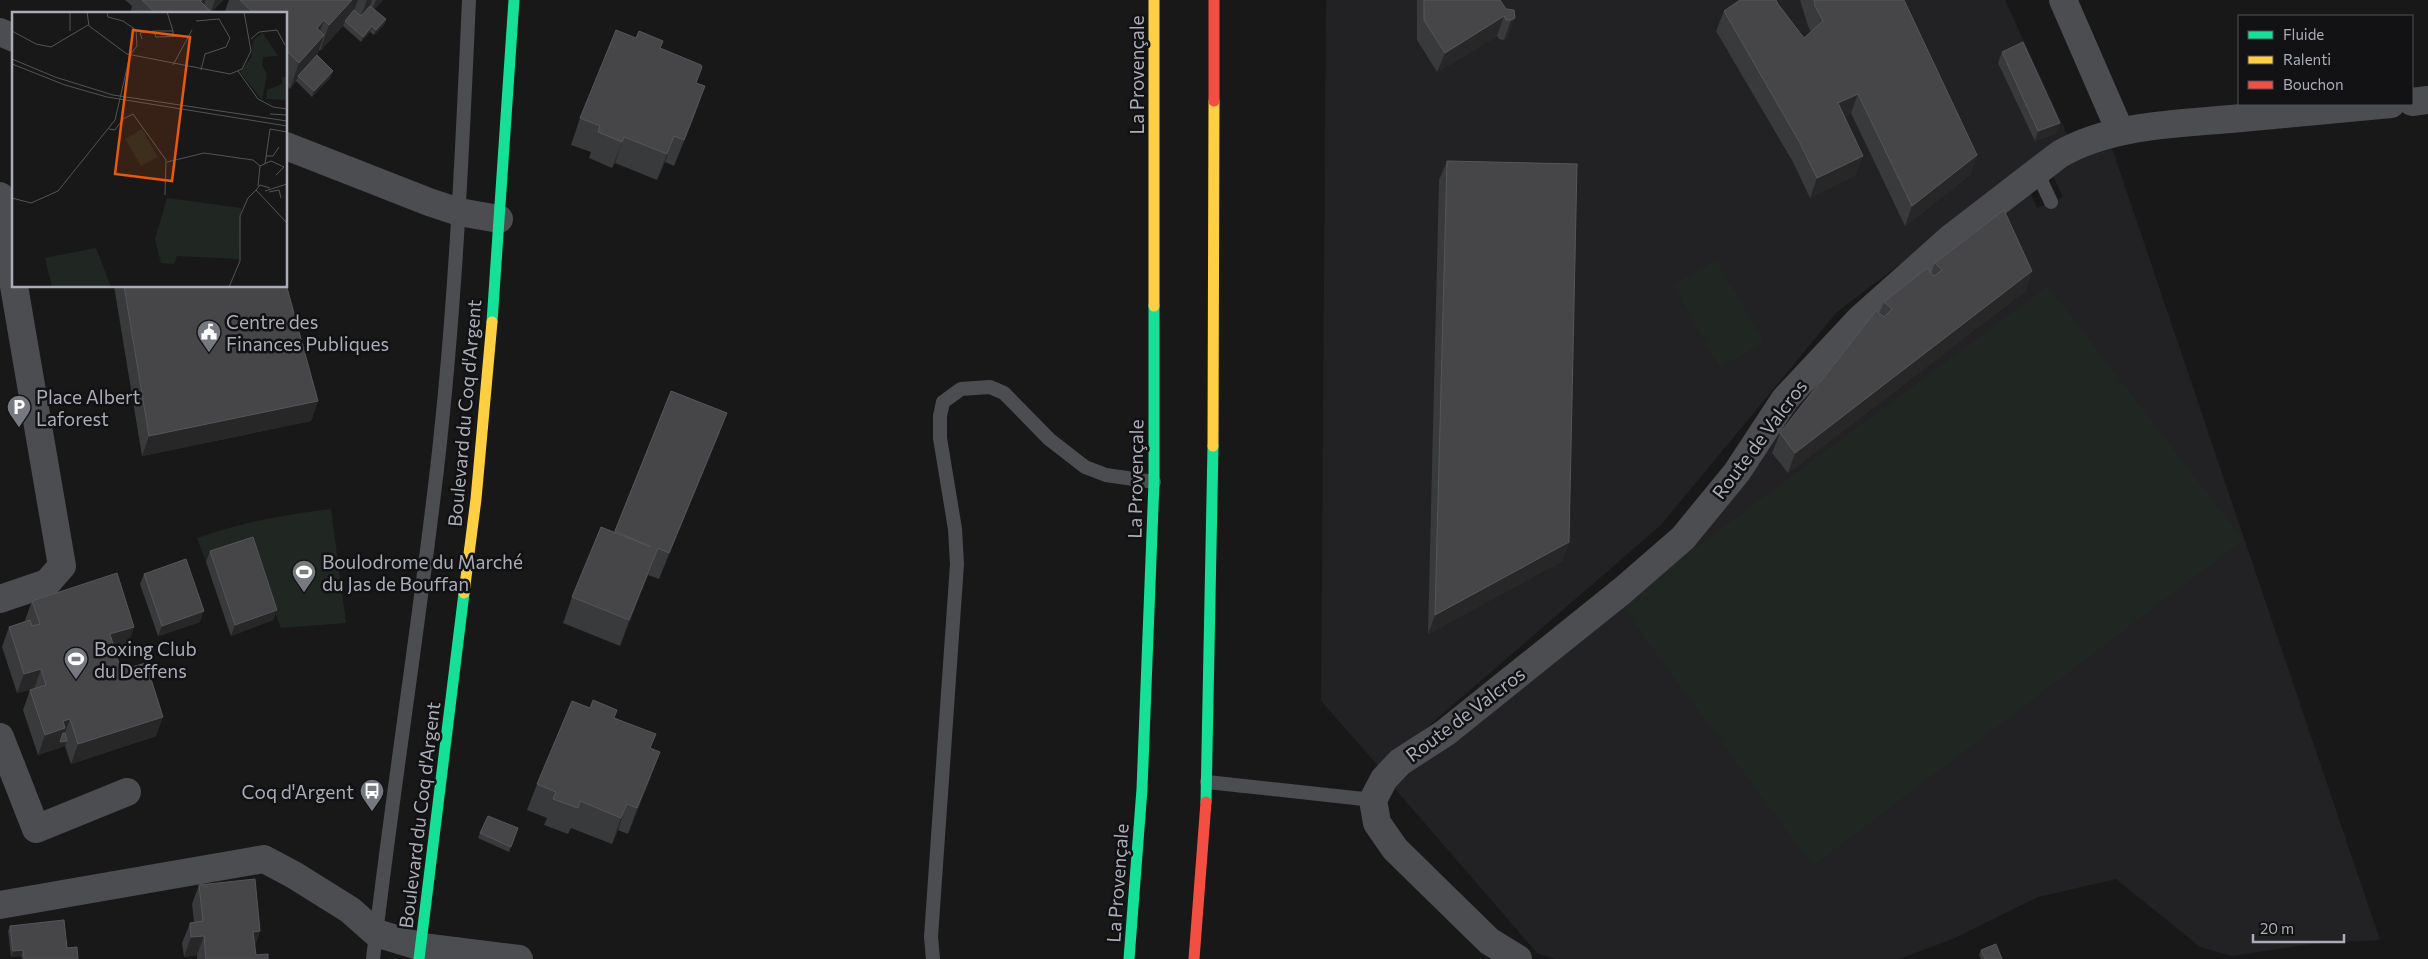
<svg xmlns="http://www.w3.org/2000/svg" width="2428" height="959" viewBox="0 0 2428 959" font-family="Commissioner,sans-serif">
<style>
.built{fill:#222224}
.green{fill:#202722}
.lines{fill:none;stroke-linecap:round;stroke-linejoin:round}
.lane{stroke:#4c4d51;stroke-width:14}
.street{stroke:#4c4d51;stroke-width:28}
.fast{stroke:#16e098;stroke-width:11}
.slow{stroke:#ffcf43;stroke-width:11}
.jam{stroke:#f24e42;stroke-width:11}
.wall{fill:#393a3b}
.shaded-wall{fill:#272728}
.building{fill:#464649;stroke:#55565a}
.labels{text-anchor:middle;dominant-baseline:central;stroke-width:5;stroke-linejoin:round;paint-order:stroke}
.street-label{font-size:19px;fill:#aaadb8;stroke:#121214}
.poi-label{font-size:19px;fill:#aaadb8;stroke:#121214;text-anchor:start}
.inset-road{fill:none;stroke:#525458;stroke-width:1}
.view{fill:#e8590c;fill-opacity:0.15;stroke:#e8590c;stroke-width:2.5}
.inset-edge{fill:none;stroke:#aaadb8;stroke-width:2.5}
</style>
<rect width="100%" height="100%" fill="#181818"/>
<path class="built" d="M 1326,0 L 2005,0 L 2068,136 L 1837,312 L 1661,525 L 1380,768 L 1321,701 Z
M 2110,142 L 2380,940 L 2310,944 L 2232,956 L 2200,947 L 2116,879 L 2038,897 L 1955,938 L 1899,959 L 1555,959 L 1537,953 L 1390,783 L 1609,614 L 1796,400 L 2028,188 L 2037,208 L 2063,197 L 2052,174 L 2068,157 Z"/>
<path class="green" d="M 1716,260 L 1764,342 L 1720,368 L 1673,285 Z
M 2048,286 L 2243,540 L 1813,866 L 1620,604 Z
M 331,509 L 346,623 L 281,628 L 249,548 L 206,562 L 197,538 C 244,522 282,515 331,509 Z"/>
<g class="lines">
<path class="lane" d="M 2037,172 L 2051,202
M 1207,782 L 1373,800
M 373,959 C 392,795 418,633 437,469 C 455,313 462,157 469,0
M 933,959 L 931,937 L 957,564 L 955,529 L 940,438 L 940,416 L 943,402 L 961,389 L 990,387 L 1004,393 L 1049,439 L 1085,467 L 1106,475 L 1154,482"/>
<path class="street" d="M 2063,0 L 2120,131
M 0,32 L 14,38
M 2412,102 L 2428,100
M 286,146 L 429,202 L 459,212 L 499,219
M 0,196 L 14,285
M 0,599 L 47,583 L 62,566 L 14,286
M 0,737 L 36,829 L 127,792
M 0,905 L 264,859 L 294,875 L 350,910 L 376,933 L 422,947 L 519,959
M 1518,959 L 1489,941 L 1395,849 L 1377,823 L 1373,800 L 1384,779 L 1400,762 L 1445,733 L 1622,591 L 1683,538 L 1737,472 L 1785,399 L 1860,319 L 1952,237 L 2060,154 C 2111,125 2174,124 2231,119 C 2285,114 2338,109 2391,104"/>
<path class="fast" d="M 492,322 L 514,0
M 1206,802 L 1213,446
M 419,959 L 464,593
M 1129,959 L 1142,789 L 1154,482 L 1154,306"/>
<path class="slow" d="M 1154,0 L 1154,306
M 1213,446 L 1214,101
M 464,593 L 476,499 L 492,322"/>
<path class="jam" d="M 1214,101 L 1214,0
M 1194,959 L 1206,802"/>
</g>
<path class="wall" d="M 125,0 L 223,0 L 210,14 L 209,13 L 208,14 L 134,14 L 131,11 L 132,6 Z
M 229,0 L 383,0 L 374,10 L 386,19 L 384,25 L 374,35 L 370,32 L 361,42 L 343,26 L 320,51 L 319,50 L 317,55 L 331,77 L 312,97 L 296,81 L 290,89 L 286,85 L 286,14 L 224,14 Z
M 1417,0 L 1500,0 L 1506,9 L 1514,10 L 1508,37 L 1504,40 L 1499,39 L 1497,36 L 1437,72 L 1417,40 Z
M 1800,0 L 1904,0 L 1977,155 L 1970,175 L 1905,226 L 1851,113 L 1844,117 L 1856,175 L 1810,198 L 1793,162 L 1716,31 L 1724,11 L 1778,4 L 1804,38 L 1811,32 L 1808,26 Z
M 660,48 L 696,83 L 696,112 L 674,166 L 665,162 L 657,180 L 615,163 L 612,168 L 589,158 L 591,152 L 571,145 L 580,118 Z
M 2002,52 L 2056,133 L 2035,141 L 1998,63 Z
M 1447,161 L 1569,542 L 1562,561 L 1428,634 L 1439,180 Z
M 1935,263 L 2032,271 L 2025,291 L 1788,473 L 1772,453 L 1780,433 L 1879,313 L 1884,302 L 1931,273 Z
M 114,286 L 286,286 L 318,401 L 311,421 L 142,456 Z
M 671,391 L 727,413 L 717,439 L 659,579 L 648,575 L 620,646 L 563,623 L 572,597 L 614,532 Z
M 210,551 L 277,610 L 273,620 L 231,636 L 206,562 Z
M 144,574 L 200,622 L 158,636 L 140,584 Z
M 32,601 L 134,627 L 127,646 L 115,650 L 121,670 L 156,736 L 71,764 L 65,746 L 38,755 L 23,710 L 30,690 L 34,689 L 17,693 L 2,647 L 9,627 L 26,621 L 25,620 Z
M 614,718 L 651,749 L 650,779 L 628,834 L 618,830 L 612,844 L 571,828 L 568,834 L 544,825 L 547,818 L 527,810 L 537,784 Z
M 518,828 L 509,852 L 478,838 L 480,833 Z
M 199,885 L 260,931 L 255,946 L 256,955 L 268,959 L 197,959 L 197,955 L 184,957 L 182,943 L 190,923 L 194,922 L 192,904 Z
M 10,926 L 67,948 L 78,959 L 22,959 L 21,956 L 11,957 L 8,931 Z
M 1981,950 L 2002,959 L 1981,959 L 1979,955 Z"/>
<path class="shaded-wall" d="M 202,0 L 206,0 L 203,8 L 200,1 Z
M 215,0 L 223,0 L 210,14 Z
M 352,0 L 358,0 L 352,15 L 345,21 L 343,26 L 320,51 L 329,25 Z
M 367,0 L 372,0 L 368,11 L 359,21 Z
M 376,0 L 383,0 L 370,14 Z
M 1504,16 L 1497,36 L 1437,72 L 1445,53 Z
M 1515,18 L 1508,37 L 1504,40 L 1511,20 Z
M 386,19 L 384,25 L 374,35 L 376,30 Z
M 324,20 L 315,45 L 324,35 L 315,61 L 298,76 L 296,81 L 290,89 L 299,63 L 317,28 Z
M 372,26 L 370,32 L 361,42 L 363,37 Z
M 333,71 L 331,77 L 312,97 L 314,91 Z
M 705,86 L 696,112 L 674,166 L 684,140 Z
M 1858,94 L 1851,113 L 1831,123 L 1838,103 Z
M 2060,123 L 2056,133 L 2035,141 L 2038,131 Z
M 674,136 L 665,162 L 657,180 L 667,154 Z
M 624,137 L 615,163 L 612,168 L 622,142 Z
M 1977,155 L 1970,175 L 1905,226 L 1912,206 Z
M 1863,156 L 1856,175 L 1810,198 L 1817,178 Z
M 2032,271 L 2025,291 L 1788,473 L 1795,453 Z
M 318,401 L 311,421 L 142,456 L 149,436 Z
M 727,413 L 717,439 L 659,579 L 669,553 Z
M 1569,542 L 1562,561 L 1428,634 L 1435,615 Z
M 658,548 L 648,575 L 620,646 L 629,620 Z
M 277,610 L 273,620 L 231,636 L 235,625 Z
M 204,611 L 200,622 L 158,636 L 162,626 Z
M 134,627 L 127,646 L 103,654 L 110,634 Z
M 41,669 L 34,689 L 17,693 L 24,674 Z
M 163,717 L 156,736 L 71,764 L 78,744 Z
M 70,719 L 63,738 L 67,741 L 65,746 L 38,755 L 45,735 L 63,721 Z
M 660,752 L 650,779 L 628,834 L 637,808 Z
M 627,804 L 618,830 L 612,844 L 621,818 Z
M 260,931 L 253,951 L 253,932 Z
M 204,936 L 197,955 L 184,957 L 191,937 Z
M 23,950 L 21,956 L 11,957 L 13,951 Z"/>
<path class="building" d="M 142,0 L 202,0 L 200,1 L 210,11 L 207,14 L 157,14 Z
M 240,0 L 352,0 L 329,25 L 324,20 L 317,28 L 324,35 L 299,63 L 286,50 L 286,14 L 255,14 Z
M 1424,0 L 1500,0 L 1506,9 L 1514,10 L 1515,18 L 1511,20 L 1506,20 L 1504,16 L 1445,53 L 1424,20 Z
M 1740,0 L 1776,0 L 1778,4 L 1804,38 L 1823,21 L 1815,6 L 1814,0 L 1904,0 L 1977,155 L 1912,206 L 1858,94 L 1838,103 L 1863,156 L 1817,178 L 1800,143 L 1724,11 Z
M 370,6 L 386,19 L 376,30 L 372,26 L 363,37 L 345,21 L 354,10 L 361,16 Z
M 616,30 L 636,38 L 639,31 L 663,41 L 660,48 L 701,65 L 702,67 L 696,83 L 705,86 L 684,140 L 674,136 L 667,154 L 624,137 L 622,142 L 598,132 L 600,126 L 580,118 Z
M 2023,42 L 2060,123 L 2038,131 L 2002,52 Z
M 317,55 L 333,71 L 314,91 L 298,76 Z
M 1447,161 L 1577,164 L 1569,542 L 1435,615 Z
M 2004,210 L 2032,271 L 1795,453 L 1780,433 L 1876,311 L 1884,317 L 1892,309 L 1884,302 L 1927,268 L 1934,276 L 1942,270 L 1935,263 Z
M 286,284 L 318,401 L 149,436 L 124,286 L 286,286 Z
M 671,391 L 727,413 L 669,553 L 658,548 L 629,620 L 572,597 L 601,527 L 651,547 L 615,531 Z
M 253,537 L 277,610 L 235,625 L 210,551 Z
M 186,559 L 204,611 L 162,626 L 144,574 Z
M 117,573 L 134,627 L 110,634 L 121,670 L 146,663 L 163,717 L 78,744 L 70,719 L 63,721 L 65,728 L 45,735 L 30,690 L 46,685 L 41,669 L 24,674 L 9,627 L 30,620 L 32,626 L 40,624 L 32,601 Z
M 593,700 L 617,710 L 614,718 L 656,734 L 650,748 L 660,752 L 637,808 L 627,804 L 621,818 L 580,801 L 578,808 L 553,799 L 556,792 L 537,784 L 572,701 L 590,708 Z
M 63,733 L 65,733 L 67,741 L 60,742 Z
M 488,816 L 518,828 L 511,847 L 480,833 Z
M 255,879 L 260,931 L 253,932 L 256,955 L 268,954 L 268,959 L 206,959 L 204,936 L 191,937 L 190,923 L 203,921 L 199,885 Z
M 64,920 L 67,948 L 77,947 L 78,959 L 24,959 L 23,950 L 13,951 L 10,926 Z
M 1996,944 L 2002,959 L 1985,959 L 1981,950 Z"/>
<defs>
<symbol id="civic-pin" viewBox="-11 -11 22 30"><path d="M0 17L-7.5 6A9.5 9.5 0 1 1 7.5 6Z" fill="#777980" stroke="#121214"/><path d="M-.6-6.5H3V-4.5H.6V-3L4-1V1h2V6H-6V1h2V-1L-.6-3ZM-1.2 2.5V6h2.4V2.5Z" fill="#fff"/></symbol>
<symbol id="parking-pin" viewBox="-11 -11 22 30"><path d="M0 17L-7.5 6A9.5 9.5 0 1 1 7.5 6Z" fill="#777980" stroke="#121214"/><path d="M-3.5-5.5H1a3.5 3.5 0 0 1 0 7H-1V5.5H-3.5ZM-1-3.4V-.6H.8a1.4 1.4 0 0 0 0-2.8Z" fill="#fff"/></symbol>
<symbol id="stadium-pin" viewBox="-11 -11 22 30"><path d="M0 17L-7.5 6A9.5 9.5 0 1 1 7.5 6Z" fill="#777980" stroke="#121214"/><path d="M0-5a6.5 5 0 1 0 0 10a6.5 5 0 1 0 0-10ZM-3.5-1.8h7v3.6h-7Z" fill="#fff"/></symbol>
<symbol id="bus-pin" viewBox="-11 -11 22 30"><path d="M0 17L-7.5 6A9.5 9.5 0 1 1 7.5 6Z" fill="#777980" stroke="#121214"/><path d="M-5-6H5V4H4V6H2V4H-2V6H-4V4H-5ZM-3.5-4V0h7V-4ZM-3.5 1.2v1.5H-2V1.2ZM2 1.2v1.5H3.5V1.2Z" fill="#fff"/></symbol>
</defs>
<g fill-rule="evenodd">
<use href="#civic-pin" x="195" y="318" width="28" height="38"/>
<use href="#parking-pin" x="5" y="393" width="28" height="38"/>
<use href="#stadium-pin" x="290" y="558" width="28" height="38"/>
<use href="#stadium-pin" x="62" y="645" width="28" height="38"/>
<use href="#bus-pin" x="358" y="777" width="28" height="38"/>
</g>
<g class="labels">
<g class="street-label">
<text transform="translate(1136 75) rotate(-90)">La Provençale</text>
<text transform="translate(464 413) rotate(-85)">Boulevard du Coq d'Argent</text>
<text transform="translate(1759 439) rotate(-53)">Route de Valcros</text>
<text transform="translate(1135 479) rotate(-89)">La Provençale</text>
<text transform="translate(1465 714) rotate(-37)">Route de Valcros</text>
<text transform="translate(419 815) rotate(-83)">Boulevard du Coq d'Argent</text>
<text transform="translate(1117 883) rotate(-86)">La Provençale</text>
</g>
<g class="poi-label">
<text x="226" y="321">Centre des<tspan x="226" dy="22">Finances Publiques</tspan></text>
<text x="36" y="396">Place Albert<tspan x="36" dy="22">Laforest</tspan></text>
<text x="322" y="561">Boulodrome du Marché<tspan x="322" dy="22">du Jas de Bouffan</tspan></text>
<text x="94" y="648">Boxing Club<tspan x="94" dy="22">du Deffens</tspan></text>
<text x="354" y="791" text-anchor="end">Coq d'Argent</text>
</g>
</g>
<g transform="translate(12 12)">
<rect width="275" height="275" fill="#181818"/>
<path d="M 251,21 L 266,44 L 251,45 L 250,53 L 255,62 L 250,88 L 228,60 L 239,46 L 241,28 ZM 270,65 L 275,65 L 275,88 L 254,87 L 255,78 L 270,72 ZM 130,117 L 146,145 L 129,154 L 113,127 ZM 155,186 L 229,196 L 227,247 L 165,244 L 162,252 L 149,251 L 143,227 ZM 84,236 L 99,275 L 40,275 L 33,246 Z" fill="#202722"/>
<path class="inset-road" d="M 75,0 L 77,14 L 115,42 L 218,62 L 230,57 L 239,39 L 232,0M 155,0 L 161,19M 184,9 L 207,7 L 218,26 L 214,35 L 193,42 L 189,58M 0,19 L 24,32 L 39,35 L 76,13M 58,19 L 58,0M 161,24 L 161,19 L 142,19 L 144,25 L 176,24M 130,27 L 128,21 L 142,19M 239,27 L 247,20 L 265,18 L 273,33M 0,47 L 43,65 L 101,83 L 275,109M 0,52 L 53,73 L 95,85 L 275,114M 161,53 L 180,18M 226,59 L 246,87 L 261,95 L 275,97M 258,102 L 275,103M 97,117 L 103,118 L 111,107 L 121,102 L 154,148 L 153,183M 254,144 L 261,144 L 267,135M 155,150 L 192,141 L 241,148 L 248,154 L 246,174M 253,152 L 258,117 L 275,120M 248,154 L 259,149 L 272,155 L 264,163M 258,176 L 248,173 L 244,178 L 275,211M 253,179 L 275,172M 257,180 L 267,178 L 269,186M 0,186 L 19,191 L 46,179 L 103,108 L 118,43 L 125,34 L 124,18 L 111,9 L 96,5 L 95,0M 217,275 L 228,249 L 228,204 L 236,186 L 244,178"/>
<path class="view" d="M 121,18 L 178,25 L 160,169 L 103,162 Z"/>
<rect width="275" height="275" class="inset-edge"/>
</g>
<rect x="2238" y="15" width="175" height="90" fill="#121214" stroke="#4f5056"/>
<rect x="2248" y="31" width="25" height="8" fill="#16e098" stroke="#4f5056"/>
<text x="2283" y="40" font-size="15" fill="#aaadb8">Fluide</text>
<rect x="2248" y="56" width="25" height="8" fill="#ffcf43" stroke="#4f5056"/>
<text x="2283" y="65" font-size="15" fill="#aaadb8">Ralenti</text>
<rect x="2248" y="81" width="25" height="8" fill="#f24e42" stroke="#4f5056"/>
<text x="2283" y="90" font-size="15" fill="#aaadb8">Bouchon</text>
<path d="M2253 934v8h91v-8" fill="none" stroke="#aaadb8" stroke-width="2.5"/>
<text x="2260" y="934" font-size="15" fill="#aaadb8" stroke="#121214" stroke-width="4" paint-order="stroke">20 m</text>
</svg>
